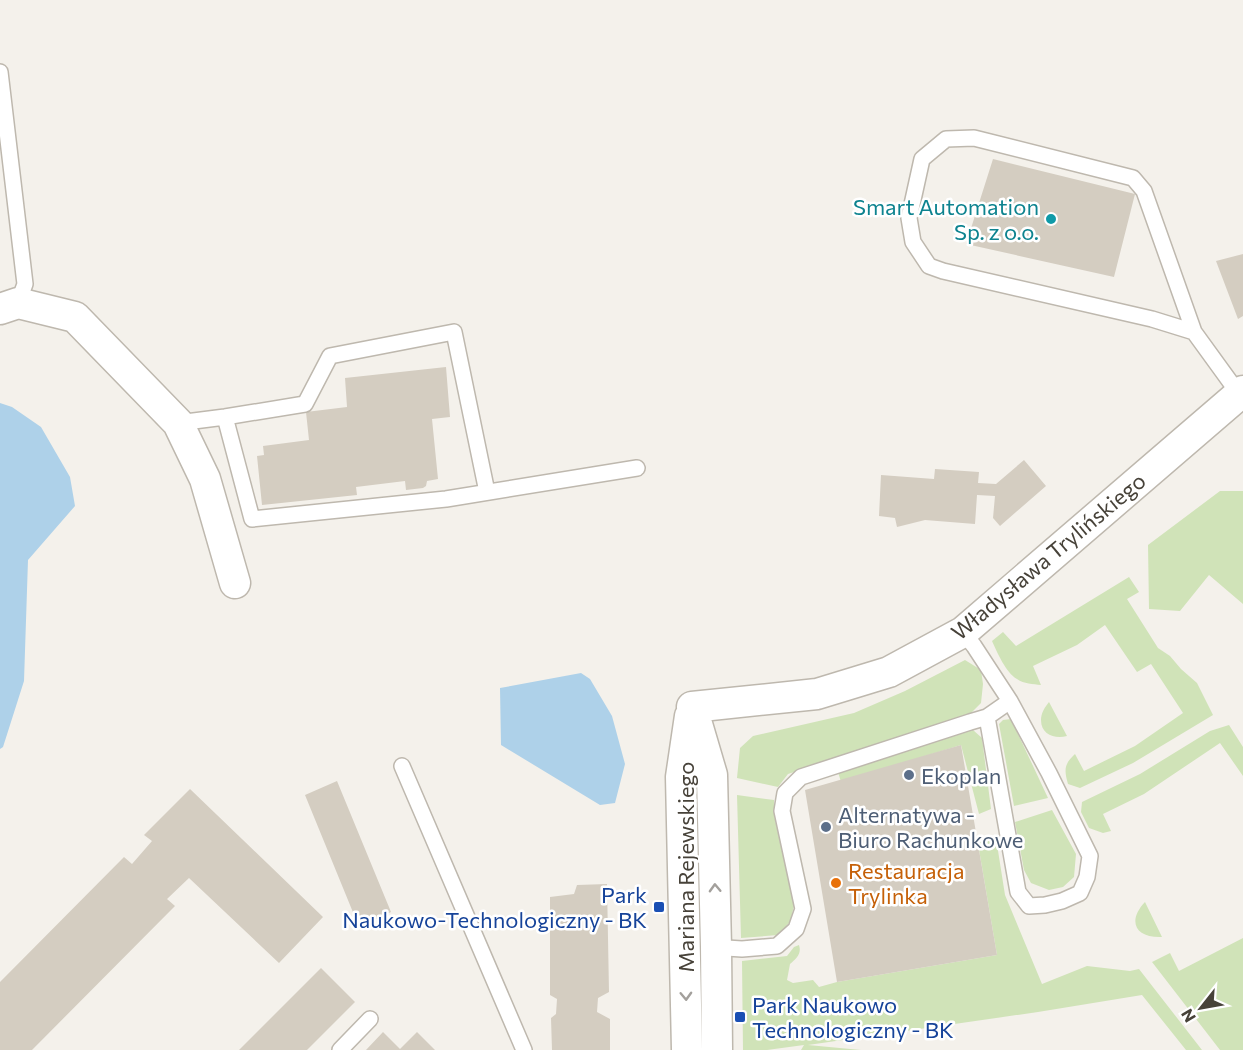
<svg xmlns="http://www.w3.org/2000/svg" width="1243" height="1050" viewBox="0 0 1243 1050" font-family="Commissioner,sans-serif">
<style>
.green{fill:#d0e3b8}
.water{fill:#aed1e9}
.building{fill:#d4cdc1}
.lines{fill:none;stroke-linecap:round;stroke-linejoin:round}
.service-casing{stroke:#beb8ae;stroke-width:18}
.minor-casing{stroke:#beb8ae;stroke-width:33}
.service{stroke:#fff;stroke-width:15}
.minor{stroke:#fff;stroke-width:30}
.oneway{stroke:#a3a09c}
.culture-dot{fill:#0f9aa8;stroke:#fff;stroke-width:2}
.service-dot{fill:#5c6f8a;stroke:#fff;stroke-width:2}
.food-dot{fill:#e8710a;stroke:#fff;stroke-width:2}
.transit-dot{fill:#1a4fb4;stroke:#fff;stroke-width:2}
.labels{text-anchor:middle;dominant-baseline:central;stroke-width:5;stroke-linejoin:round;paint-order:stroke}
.culture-label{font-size:22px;fill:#0d838f;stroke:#fff;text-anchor:end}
.street-label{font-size:22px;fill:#474239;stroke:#fff}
.service-label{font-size:22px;fill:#4e5e75;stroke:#fff;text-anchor:start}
.food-label{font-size:22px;fill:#c56008;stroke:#fff;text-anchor:start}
.transit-label{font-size:22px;fill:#164399;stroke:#fff;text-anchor:end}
</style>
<rect width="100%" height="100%" fill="#f4f1eb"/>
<path class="green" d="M 1220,491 L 1243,491 L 1243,604 L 1209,575 L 1180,611 L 1149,609 L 1148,545 Z
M 1129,577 L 1139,592 L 1127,599 L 1158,648 L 1170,656 L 1181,669 L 1197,683 L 1213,715 L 1133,763 L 1080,788 L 1068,784 C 1064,770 1064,764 1075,754 L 1084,771 L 1135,746 L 1183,713 L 1151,664 L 1137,672 L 1105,625 L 1077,645 L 1033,666 L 1041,685 C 1033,684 1024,684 1017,679 C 1006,673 997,652 992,641 L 1003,632 L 1016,646 Z
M 965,660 L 981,670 L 983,684 L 981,703 L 970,714 L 788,774 L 778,787 L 737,778 L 740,748 L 753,736 L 854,713 L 905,691 Z
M 1049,702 L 1067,736 C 1055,739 1041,735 1041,720 C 1041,713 1045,707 1049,702 Z
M 1011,719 L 1048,798 L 1014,806 L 999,724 L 1003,720 Z
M 1229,725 L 1243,747 L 1243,776 L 1220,743 L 1144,794 L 1103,814 L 1111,831 L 1103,833 L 1089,828 L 1081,812 L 1082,802 L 1140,774 L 1210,731 Z
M 973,730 L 982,738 L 991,809 L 979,814 L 961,745 L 841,782 L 838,772 Z
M 737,795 L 774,800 L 774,815 L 794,906 L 790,922 L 778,935 L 741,938 Z
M 1052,810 L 1076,854 L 1074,877 L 1063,887 L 1049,890 L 1031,883 L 1024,870 L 1015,822 Z
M 977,838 L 996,838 L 1005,895 L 1042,984 L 1087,966 L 1130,971 L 1139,969 L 1202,1050 L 1186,1050 L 1142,995 L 1038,1012 L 808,1045 L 861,1050 L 801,1050 L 804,1045 L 767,1050 L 743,1050 L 742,961 L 787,956 L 794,947 L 799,945 C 802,954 796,959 790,964 L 787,980 L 793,983 L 813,980 L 819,987 L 837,982 L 997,955 Z
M 1145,902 L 1162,937 C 1135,938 1127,921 1145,902 Z
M 1243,938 L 1243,1050 L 1220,1050 L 1152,962 L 1170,953 L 1179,971 Z"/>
<path class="water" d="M 0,403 L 12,407 L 41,427 L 70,477 L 75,506 L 28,560 L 24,681 L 3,747 L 0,749 Z
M 581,673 L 590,679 L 612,716 L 625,764 L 615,803 L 600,805 L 501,745 L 500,688 Z"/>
<path class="building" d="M 993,159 L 1135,194 L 1114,277 L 966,244 Z
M 1243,254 L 1243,316 L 1238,319 L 1216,261 Z
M 446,367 L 450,417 L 432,419 L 438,479 L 427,481 L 426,486 L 423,488 L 406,490 L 405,481 L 356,487 L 357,495 L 262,505 L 257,456 L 264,455 L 263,446 L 309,440 L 306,412 L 347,407 L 345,378 Z
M 1024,460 L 1046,486 L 1000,526 L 993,518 L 995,496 L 977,495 L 975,524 L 925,520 L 897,527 L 895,518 L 879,516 L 881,475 L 934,479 L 935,469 L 979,472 L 978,483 L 996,484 Z
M 961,745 L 997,955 L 837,982 L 805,790 Z
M 337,781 L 391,912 L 359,927 L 305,795 Z
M 190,789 L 323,917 L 279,963 L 189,878 L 167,899 L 175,906 L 32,1050 L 0,1050 L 0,982 L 124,857 L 132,864 L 152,841 L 144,835 Z
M 607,884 L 609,992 L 598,998 L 597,1012 L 610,1019 L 610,1050 L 552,1050 L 551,1018 L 556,1014 L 557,999 L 550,995 L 550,897 L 574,894 L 577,885 Z
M 321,968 L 355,1002 L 307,1050 L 239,1050 Z
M 383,1032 L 400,1049 L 417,1032 L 435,1050 L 366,1050 Z"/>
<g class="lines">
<defs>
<path id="service" d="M 0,72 L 25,284 L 18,303
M 1194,332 L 1144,191 L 1133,178 L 974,138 L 946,139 L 922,159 L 909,218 L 913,242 L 929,266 L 943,271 L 1152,319 L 1194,332 L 1239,394
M 225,417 L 252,519 L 446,499 L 637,468
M 178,423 L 225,417 L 305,404 L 330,356 L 454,332 L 487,492
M 963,632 L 974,646 L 1010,701 L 1049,773 L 1090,856 L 1087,877 L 1080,893 L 1062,901 L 1045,905 L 1029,906 L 1018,892 L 987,717 L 1010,701
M 402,766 L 524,1050
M 711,947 L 742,949 L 777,946 L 796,929 L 803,909 L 782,811 L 785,793 L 801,777 L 970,722 L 987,717
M 340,1050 L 370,1019"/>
<path id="minor" d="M 0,309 L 18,303 L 75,317 L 178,423 L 205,479 L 235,583
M 692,707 L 817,694 L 889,672 L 963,632 L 1243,391
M 692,707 L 712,775 L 716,947 L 717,1050
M 687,1050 L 681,777 L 690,716"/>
</defs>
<use href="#service" class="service-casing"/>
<use href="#minor" class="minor-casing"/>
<use href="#service" class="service"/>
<use href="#minor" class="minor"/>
</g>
<defs><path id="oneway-chevron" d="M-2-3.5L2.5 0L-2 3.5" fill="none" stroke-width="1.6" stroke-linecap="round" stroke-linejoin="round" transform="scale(1.5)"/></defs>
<g class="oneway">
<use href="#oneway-chevron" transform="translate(715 888) rotate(-92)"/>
<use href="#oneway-chevron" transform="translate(686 996) rotate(88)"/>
</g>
<circle class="culture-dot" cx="1051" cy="219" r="6"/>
<g class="service-dot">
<circle cx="909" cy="775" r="6"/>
<circle cx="826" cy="827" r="6"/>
</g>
<circle class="food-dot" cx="836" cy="883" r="6"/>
<g class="transit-dot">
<rect x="653" y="901" width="12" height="12" rx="3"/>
<rect x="734" y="1011" width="12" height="12" rx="3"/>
</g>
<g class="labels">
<g class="culture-label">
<text x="1039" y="206">Smart Automation<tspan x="1039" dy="25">Sp. z o.o.</tspan></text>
</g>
<g class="street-label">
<text transform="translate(1048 556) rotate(-40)">Władysława Trylińskiego</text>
<text transform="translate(685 867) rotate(-90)">Mariana Rejewskiego</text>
</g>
<g class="service-label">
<text x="921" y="775">Ekoplan</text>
<text x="838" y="814">Alternatywa -<tspan x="838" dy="25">Biuro Rachunkowe</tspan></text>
</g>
<g class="food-label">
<text x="848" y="870">Restauracja<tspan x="848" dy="25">Trylinka</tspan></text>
</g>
<g class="transit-label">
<text x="647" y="894">Park<tspan x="647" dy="25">Naukowo-Technologiczny - BK</tspan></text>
<text x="752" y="1004" text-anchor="start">Park Naukowo<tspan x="752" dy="25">Technologiczny - BK</tspan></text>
</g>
</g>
<g transform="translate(1201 1008) rotate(239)" stroke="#ffffff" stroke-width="4.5" paint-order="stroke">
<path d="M0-4.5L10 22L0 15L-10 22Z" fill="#474239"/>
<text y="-9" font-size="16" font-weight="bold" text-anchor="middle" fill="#474239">N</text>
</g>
</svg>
